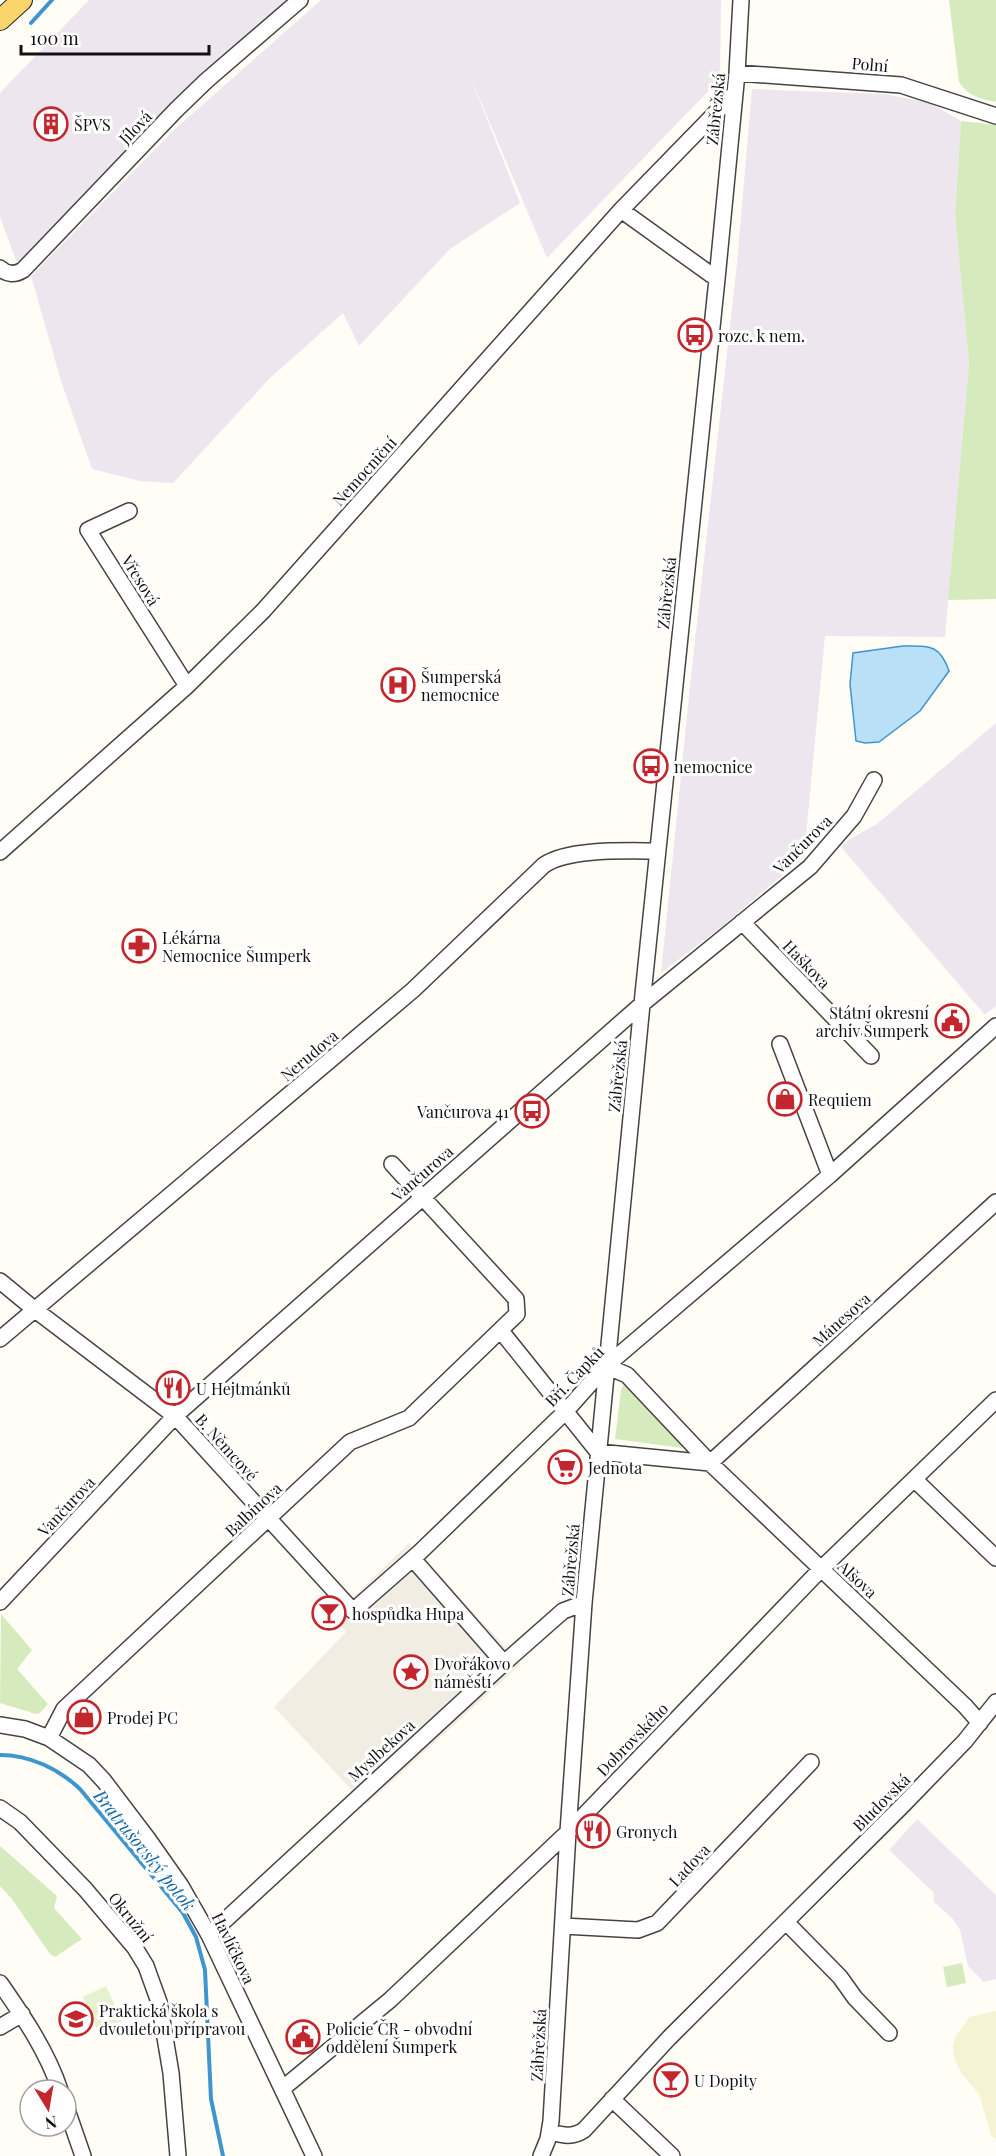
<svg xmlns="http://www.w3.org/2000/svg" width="996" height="2156" viewBox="0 0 996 2156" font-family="'Playfair Display',serif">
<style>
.industrial{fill:#eee6ef}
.farmland{fill:#f6f3d4}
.green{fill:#d5ebbd}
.pitch{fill:#e6f2cf}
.plaza{fill:#f1ede2}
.water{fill:#b9e0f7;stroke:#3f96cf;stroke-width:1.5}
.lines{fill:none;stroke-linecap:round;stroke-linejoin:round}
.stream{stroke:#3f96cf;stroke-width:4}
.minor-casing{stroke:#444;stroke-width:18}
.major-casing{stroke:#222;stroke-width:22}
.minor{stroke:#fff;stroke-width:15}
.major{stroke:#f9d66b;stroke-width:20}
.labels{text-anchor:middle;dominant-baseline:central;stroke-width:6;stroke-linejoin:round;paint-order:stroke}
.street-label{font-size:16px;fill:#111;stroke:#fff}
.poi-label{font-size:16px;fill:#111;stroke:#fff;text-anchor:start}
.water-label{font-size:18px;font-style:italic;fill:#1768a6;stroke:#fff}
</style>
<rect width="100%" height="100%" fill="#fffdf5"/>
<path class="industrial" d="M 89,0 L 286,0 L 182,92 L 17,263 L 0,217 L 0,93 Z
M 321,0 L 721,0 L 720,79 L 547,258 L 468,71 L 520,203 L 450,249 L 359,346 L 343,313 L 270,378 L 173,483 L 140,481 L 92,469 L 61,381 L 31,276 L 173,131 Z
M 752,89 L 885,94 L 930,103 L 961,121 L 955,215 L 969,363 L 945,637 L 825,636 L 804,857 L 720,928 L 661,973 L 690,686 L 737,263 Z
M 996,723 L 996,1006 L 985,1015 L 841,847 L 850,839 L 877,824 Z
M 917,1819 L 996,1895 L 996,1979 L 984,1982 L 968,1966 L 960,1930 L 953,1919 L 934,1902 L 933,1892 L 889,1850 Z"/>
<path class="farmland" d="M 996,2011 L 996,2140 L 991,2135 L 979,2094 L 961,2073 L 954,2057 L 953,2045 L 956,2036 L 970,2017 Z"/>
<path class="green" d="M 949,0 L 996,0 L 996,102 C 980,99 968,96 959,82 Z
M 961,121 L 996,125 L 996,599 L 948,600 L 969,363 L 955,215 Z
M 623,1386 L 634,1388 L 681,1437 L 682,1448 L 615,1439 L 621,1390 Z
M 1,1614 L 32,1650 L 17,1669 L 48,1704 L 40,1713 L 36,1714 L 0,1703 Z
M 0,1846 L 57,1896 L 54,1908 L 82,1939 L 55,1957 L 50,1954 L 12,1899 L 0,1886 Z
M 962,1963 L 966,1983 L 947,1987 L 943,1967 Z"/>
<path class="pitch" d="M 106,1986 L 122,2021 L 98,2031 L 83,1997 Z"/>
<path class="plaza" d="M 409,1543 L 521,1664 L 366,1805 L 274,1707 L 346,1632 L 333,1617 Z"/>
<path class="water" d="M 903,646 C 929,646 940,644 949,671 L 920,711 L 879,742 L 865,743 L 856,741 L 850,684 L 853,653 Z"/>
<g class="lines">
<path class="stream" d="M 31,23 L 52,0
M 0,1755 C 30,1755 59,1769 80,1789 L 183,1913 L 196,1937 L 205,1970 L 211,2099 L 223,2156"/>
<defs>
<path id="minor" d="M 737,73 L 901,85 L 996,116
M 621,210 L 717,279
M 0,268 C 7,275 15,275 23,270 L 176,110 L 206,81 L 300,0
M 129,511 L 88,530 L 187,686
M 0,852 L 187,686 L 263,611 L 621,210 L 734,94
M 742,922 L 871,1056
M 780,1044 L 830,1175
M 0,1281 L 34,1309 L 175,1416 L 353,1611 L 419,1553 L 565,1412 L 606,1366 L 830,1175 L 996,1026
M 501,1331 L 598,1452 L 710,1463 L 965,1706 L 980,1723
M 0,1339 L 413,990 L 544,865 C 569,848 627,851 658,851
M 606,1366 L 627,1375 L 710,1463 L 996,1202
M 914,1479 L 996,1558
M 413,1559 L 504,1663
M 0,1602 L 175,1416 L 642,1004 L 810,867 L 854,816 L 874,780
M 0,1725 L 25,1729 L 49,1738 L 89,1765 L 104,1781 L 148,1839 L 181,1886 L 209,1935 L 314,2156
M 49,1738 L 64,1709 L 350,1442 L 409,1418 L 517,1314 L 516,1299 L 392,1164
M 0,1808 L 20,1822 L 85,1889 L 135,1948 L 146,1966 L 159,2002 L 171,2073 L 178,2156
M 786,1922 L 840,1977 L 855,1998 L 889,2033
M 563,1926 L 638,1930 L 657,1923 L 811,1762
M 209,1935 L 504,1663 L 563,1611 L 584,1603
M 0,1983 C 23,2016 47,2051 60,2090
M 0,2027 L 22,2014
M 282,2089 L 390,2000 L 568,1832 L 821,1569 L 996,1400
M 612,2099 L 672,2156
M 66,2107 L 83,2156
M 550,2132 C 562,2135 573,2138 584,2130 L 669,2038 L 901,1807 L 965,1741 L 996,1702
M 541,2156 L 548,2139 L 551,2121 L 568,1832 L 584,1603 L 642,1004 L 717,279 L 737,73 L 741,0"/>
<path id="major" d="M 0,20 L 22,0"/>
</defs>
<use href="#minor" class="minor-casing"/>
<use href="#major" class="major-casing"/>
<use href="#minor" class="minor"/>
<use href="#major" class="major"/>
</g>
<defs>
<symbol id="building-ring" viewBox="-11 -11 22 22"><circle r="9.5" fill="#fff" stroke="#c4262e" stroke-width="1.5"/><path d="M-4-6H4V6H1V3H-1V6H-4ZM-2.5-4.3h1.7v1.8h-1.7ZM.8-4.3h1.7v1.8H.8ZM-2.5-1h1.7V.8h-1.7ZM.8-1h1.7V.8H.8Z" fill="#c4262e"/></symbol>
<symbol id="bus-ring" viewBox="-11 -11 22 22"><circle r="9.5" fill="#fff" stroke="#c4262e" stroke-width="1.5"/><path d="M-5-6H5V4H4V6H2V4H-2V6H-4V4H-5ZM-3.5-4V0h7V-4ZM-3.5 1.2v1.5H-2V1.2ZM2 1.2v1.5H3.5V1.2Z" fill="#c4262e"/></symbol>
<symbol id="hospital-ring" viewBox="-11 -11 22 22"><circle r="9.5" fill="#fff" stroke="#c4262e" stroke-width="1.5"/><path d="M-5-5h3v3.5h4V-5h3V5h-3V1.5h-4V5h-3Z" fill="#c4262e"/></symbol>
<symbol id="pharmacy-ring" viewBox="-11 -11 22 22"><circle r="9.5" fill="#fff" stroke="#c4262e" stroke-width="1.5"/><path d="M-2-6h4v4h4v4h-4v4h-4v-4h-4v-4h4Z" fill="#c4262e"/></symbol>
<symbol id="civic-ring" viewBox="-11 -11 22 22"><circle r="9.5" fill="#fff" stroke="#c4262e" stroke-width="1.5"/><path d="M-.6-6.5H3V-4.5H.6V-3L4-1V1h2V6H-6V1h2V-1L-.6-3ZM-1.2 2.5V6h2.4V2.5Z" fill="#c4262e"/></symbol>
<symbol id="shop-ring" viewBox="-11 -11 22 22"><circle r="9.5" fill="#fff" stroke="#c4262e" stroke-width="1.5"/><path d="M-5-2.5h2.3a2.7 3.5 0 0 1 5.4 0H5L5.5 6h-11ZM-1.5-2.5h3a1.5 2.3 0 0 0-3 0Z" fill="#c4262e"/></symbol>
<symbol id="restaurant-ring" viewBox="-11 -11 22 22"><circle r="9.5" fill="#fff" stroke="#c4262e" stroke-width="1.5"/><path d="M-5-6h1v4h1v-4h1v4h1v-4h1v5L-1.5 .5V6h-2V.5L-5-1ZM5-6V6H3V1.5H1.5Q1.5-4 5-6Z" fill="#c4262e"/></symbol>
<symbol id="supermarket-ring" viewBox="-11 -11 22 22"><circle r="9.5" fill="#fff" stroke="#c4262e" stroke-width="1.5"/><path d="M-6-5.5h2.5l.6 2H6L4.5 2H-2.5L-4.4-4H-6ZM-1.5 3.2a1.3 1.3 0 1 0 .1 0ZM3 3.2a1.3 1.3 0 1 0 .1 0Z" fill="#c4262e"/></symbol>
<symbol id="bar-ring" viewBox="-11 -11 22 22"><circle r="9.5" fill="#fff" stroke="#c4262e" stroke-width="1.5"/><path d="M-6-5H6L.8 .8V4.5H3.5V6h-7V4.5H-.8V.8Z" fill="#c4262e"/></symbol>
<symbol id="sight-ring" viewBox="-11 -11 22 22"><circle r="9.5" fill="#fff" stroke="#c4262e" stroke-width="1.5"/><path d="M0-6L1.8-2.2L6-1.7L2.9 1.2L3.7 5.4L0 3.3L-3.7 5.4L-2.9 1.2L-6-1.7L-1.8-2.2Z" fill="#c4262e"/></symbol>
<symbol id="university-ring" viewBox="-11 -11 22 22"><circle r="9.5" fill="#fff" stroke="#c4262e" stroke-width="1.5"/><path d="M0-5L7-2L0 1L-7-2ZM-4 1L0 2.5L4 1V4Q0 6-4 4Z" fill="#c4262e"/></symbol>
</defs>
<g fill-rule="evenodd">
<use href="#building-ring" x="32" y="105" width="38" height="38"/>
<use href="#bus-ring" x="676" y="316" width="38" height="38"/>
<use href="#hospital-ring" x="379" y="666" width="38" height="38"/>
<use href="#bus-ring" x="632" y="747" width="38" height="38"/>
<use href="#pharmacy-ring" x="120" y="927" width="38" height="38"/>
<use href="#civic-ring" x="933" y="1002" width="38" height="38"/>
<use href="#shop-ring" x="766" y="1080" width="38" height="38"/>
<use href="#bus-ring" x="513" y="1092" width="38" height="38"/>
<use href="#restaurant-ring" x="154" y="1369" width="38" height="38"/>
<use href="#supermarket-ring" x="546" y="1448" width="38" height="38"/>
<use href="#bar-ring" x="310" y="1594" width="38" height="38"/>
<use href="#sight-ring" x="392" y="1653" width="38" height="38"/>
<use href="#shop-ring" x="65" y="1698" width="38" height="38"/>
<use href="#restaurant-ring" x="574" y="1812" width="38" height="38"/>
<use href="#university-ring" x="57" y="2000" width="38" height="38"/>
<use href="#civic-ring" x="284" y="2018" width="38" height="38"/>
<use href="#bar-ring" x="652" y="2061" width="38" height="38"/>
</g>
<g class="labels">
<g class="street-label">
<text transform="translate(870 64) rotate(5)">Polní</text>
<text transform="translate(715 109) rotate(-84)">Zábřežská</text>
<text transform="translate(135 127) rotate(-46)">Jílová</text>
<text transform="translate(364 471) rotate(-48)">Nemocniční</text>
<text transform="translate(141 580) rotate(58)">Vřesová</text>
<text transform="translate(666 593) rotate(-84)">Zábřežská</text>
<text transform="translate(802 844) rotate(-45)">Vančurova</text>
<text transform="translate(807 964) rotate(46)">Haškova</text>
<text transform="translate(309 1055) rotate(-40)">Nerudova</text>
<text transform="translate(617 1076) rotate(-84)">Zábřežská</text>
<text transform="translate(422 1173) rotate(-41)">Vančurova</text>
<text transform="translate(841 1319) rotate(-42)">Mánesova</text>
<text transform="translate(574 1376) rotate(-46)">Bří. Čapků</text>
<text transform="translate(227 1447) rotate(48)">B. Němcové</text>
<text transform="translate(66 1506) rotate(-47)">Vančurova</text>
<text transform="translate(253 1509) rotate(-43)">Balbínova</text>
<text transform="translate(570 1560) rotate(-85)">Zábřežská</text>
<text transform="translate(858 1579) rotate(43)">Alšova</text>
<text transform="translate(632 1739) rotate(-46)">Dobrovského</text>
<text transform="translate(381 1750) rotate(-42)">Myslbekova</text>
<text transform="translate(881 1802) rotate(-45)">Bludovská</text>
<text transform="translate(689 1865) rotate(-47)">Ladova</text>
<text transform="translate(131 1917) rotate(51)">Okružní</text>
<text transform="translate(234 1948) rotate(64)">Havlíčkova</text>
<text transform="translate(538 2045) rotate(-87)">Zábřežská</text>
</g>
<g class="poi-label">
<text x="74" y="124">ŠPVS</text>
<text x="718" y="335">rozc. k nem.</text>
<text x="421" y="676">Šumperská<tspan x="421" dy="18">nemocnice</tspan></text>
<text x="674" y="766">nemocnice</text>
<text x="162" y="937">Lékárna<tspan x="162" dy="18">Nemocnice Šumperk</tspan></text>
<text x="929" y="1012" text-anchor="end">Státní okresní<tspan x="929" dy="18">archiv Šumperk</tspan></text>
<text x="808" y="1099">Requiem</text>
<text x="509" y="1111" text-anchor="end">Vančurova 41</text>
<text x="196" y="1388">U Hejtmánků</text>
<text x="588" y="1467">Jednota</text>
<text x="352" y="1613">hospůdka Hupa</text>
<text x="434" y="1663">Dvořákovo<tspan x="434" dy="18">náměstí</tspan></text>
<text x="107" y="1717">Prodej PC</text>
<text x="616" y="1831">Gronych</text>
<text x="99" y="2010">Praktická škola s<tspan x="99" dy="18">dvouletou přípravou</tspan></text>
<text x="326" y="2028">Policie ČR - obvodní<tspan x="326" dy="18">oddělení Šumperk</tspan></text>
<text x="694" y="2080">U Dopity</text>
</g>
<g class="water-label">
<text transform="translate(145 1850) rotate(51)">Bratrušovský potok</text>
</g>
</g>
<g transform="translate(48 2108) rotate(169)"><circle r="28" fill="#ffffff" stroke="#a0a0a0" stroke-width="1.5"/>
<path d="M0-4.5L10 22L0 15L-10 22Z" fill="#c4262e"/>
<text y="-9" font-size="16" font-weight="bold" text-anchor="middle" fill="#111111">N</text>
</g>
<path d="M21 45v9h188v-9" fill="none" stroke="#111111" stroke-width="3"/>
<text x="30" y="45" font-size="18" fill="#111111" stroke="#ffffff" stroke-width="4.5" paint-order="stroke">100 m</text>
</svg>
